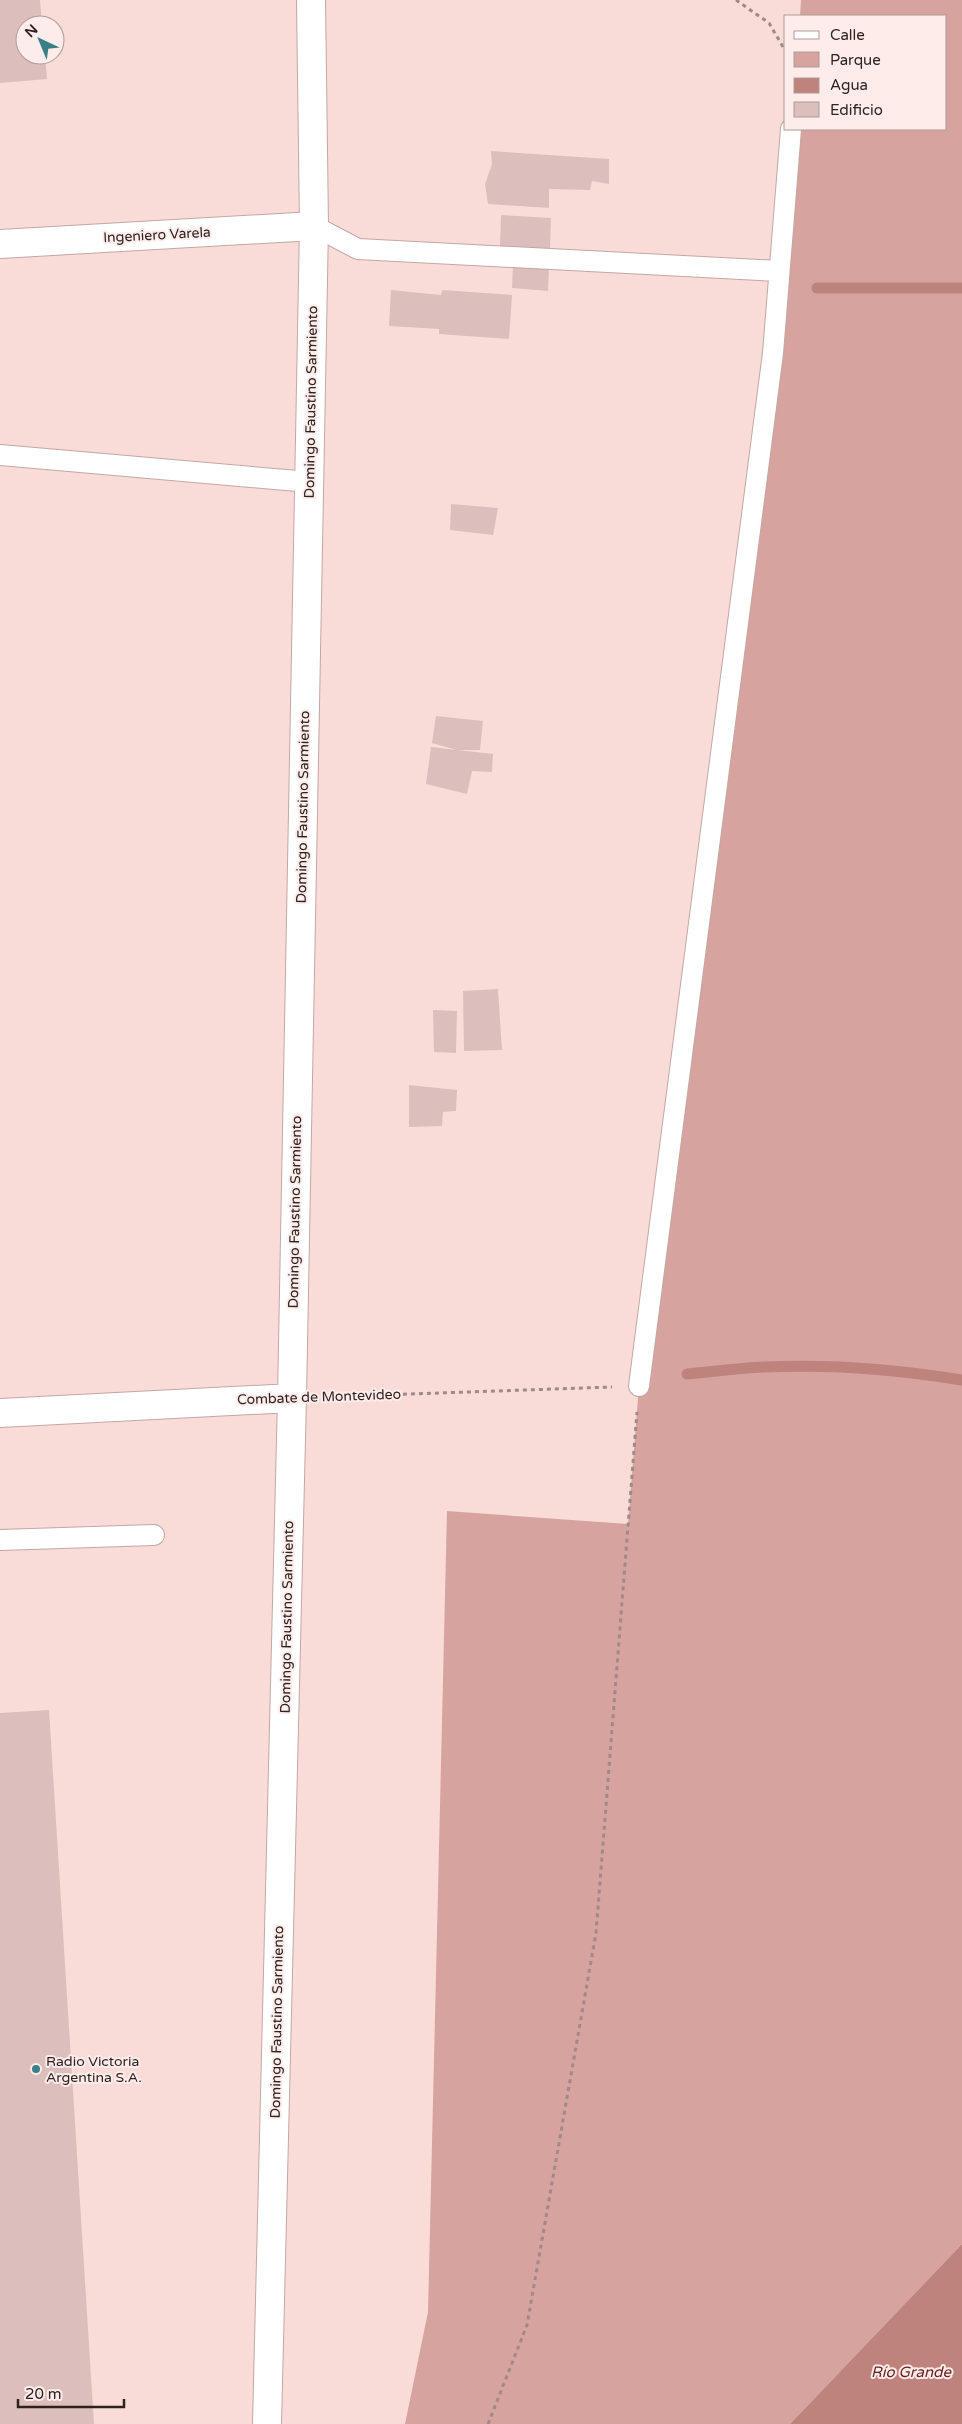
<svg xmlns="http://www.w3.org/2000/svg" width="962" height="2424" viewBox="0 0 962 2424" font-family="'Varela Round',sans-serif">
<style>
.green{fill:#d7a39e}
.water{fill:#bf837e}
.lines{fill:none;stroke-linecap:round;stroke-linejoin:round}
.stream{stroke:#bf837e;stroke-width:11}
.building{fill:#dcbfbc}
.service-casing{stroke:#c3a7a4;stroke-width:22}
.minor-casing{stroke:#c3a7a4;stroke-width:30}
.tertiary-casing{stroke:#c3a7a4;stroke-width:30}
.path{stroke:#9e8a87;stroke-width:3;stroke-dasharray:4 4;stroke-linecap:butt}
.service{stroke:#fff;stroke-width:20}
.minor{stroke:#fff;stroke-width:28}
.tertiary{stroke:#fff;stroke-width:28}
.poi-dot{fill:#387f87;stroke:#feecea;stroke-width:2}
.labels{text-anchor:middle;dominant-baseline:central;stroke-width:4;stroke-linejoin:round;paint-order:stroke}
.street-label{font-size:14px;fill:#2c2220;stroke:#feecea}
.poi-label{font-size:14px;fill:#2c2220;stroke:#feecea;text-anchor:start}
.water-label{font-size:15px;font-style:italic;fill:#69211f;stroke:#feecea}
</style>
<rect width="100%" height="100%" fill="#f9dcd8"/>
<path class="green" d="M 801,0 L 962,0 L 962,2244 L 790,2424 L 405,2424 L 428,2312 L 447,1511 L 628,1524 L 639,1386 L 791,129 L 946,129 L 946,16 L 800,16 Z"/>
<path class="water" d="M 962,2244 L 962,2424 L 790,2424 Z"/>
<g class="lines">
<path class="stream" d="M 817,288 L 962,288
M 687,1374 C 712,1372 738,1368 764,1367 C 830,1364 896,1369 962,1380"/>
</g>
<path class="building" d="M 0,0 L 40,0 L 42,25 L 25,25 L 25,55 L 45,55 L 47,79 L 0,83 Z
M 491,151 L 609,159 L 609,184 L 592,181 L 590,190 L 549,189 L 549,208 L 488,204 L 485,184 L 492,164 Z
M 501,215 L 551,218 L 550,249 L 500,246 Z
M 513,264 L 549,266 L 548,291 L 512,288 Z
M 391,290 L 441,295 L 442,290 L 512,295 L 509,339 L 439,334 L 439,329 L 389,326 Z
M 451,504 L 498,508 L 493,535 L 450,530 Z
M 436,716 L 483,721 L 480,750 L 457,750 L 432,743 Z
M 431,747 L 493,754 L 492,772 L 472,771 L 467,794 L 426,784 Z
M 498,989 L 502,1050 L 464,1051 L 463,991 Z
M 433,1010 L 457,1011 L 456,1053 L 434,1052 Z
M 409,1085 L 457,1090 L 456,1111 L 443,1112 L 442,1126 L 409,1127 Z
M 49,1710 L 94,2424 L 0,2424 L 0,1713 Z"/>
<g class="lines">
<defs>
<path id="service" d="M 314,226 L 358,249 L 779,271
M 0,455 L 309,482
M 639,1386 L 773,353 L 791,129
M 0,1540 L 154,1535"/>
<path id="minor" d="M 0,244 L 314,226"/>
<path id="tertiary" d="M 0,1413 L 292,1398
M 267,2424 L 292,1398 L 314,226 L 311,0"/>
</defs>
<use href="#service" class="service-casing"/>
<use href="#minor" class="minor-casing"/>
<use href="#tertiary" class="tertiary-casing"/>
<path class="path" d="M 736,0 L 769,23 L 786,52
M 323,1397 L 612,1387
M 488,2424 L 527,2325 L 596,1933 L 637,1412"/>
<use href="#service" class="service"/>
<use href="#minor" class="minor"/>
<use href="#tertiary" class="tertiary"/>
</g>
<circle class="poi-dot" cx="36" cy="2069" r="5"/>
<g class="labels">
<g class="street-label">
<text transform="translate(157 235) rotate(-3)">Ingeniero Varela</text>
<text transform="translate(311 402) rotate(-89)">Domingo Faustino Sarmiento</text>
<text transform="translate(303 807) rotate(-89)">Domingo Faustino Sarmiento</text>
<text transform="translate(295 1212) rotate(-89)">Domingo Faustino Sarmiento</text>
<text transform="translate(319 1397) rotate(-2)">Combate de Montevideo</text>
<text transform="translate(287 1617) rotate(-89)">Domingo Faustino Sarmiento</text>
<text transform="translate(277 2022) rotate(-89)">Domingo Faustino Sarmiento</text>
</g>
<g class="poi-label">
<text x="46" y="2061">Radio Victoria<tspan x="46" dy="16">Argentina S.A.</tspan></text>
</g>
<g class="water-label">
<text x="911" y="2372">Río Grande</text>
</g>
</g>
<rect x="784" y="15" width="162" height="115" fill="#feecea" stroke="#aa9b99"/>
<rect x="794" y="31" width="25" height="8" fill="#ffffff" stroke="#aa9b99"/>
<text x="830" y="40" font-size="15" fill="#2c2220">Calle</text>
<rect x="794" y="52" width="25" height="15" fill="#d7a39e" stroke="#aa9b99"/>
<text x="830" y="65" font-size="15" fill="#2c2220">Parque</text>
<rect x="794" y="78" width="25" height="15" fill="#bf837e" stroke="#aa9b99"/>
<text x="830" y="90" font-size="15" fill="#2c2220">Agua</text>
<rect x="794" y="102" width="25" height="15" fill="#dcbfbc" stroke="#aa9b99"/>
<text x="830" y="115" font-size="15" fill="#2c2220">Edificio</text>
<g transform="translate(40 40) rotate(316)"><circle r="24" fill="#feecea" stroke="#aa9b99"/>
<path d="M0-4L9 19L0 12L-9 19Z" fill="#387f87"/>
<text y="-8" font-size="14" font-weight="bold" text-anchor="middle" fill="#2c2220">N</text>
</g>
<path d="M18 2399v8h106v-8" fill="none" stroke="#2c2220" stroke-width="2.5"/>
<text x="25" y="2399" font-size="15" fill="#2c2220" stroke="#feecea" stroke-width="4" paint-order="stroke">20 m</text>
</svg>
